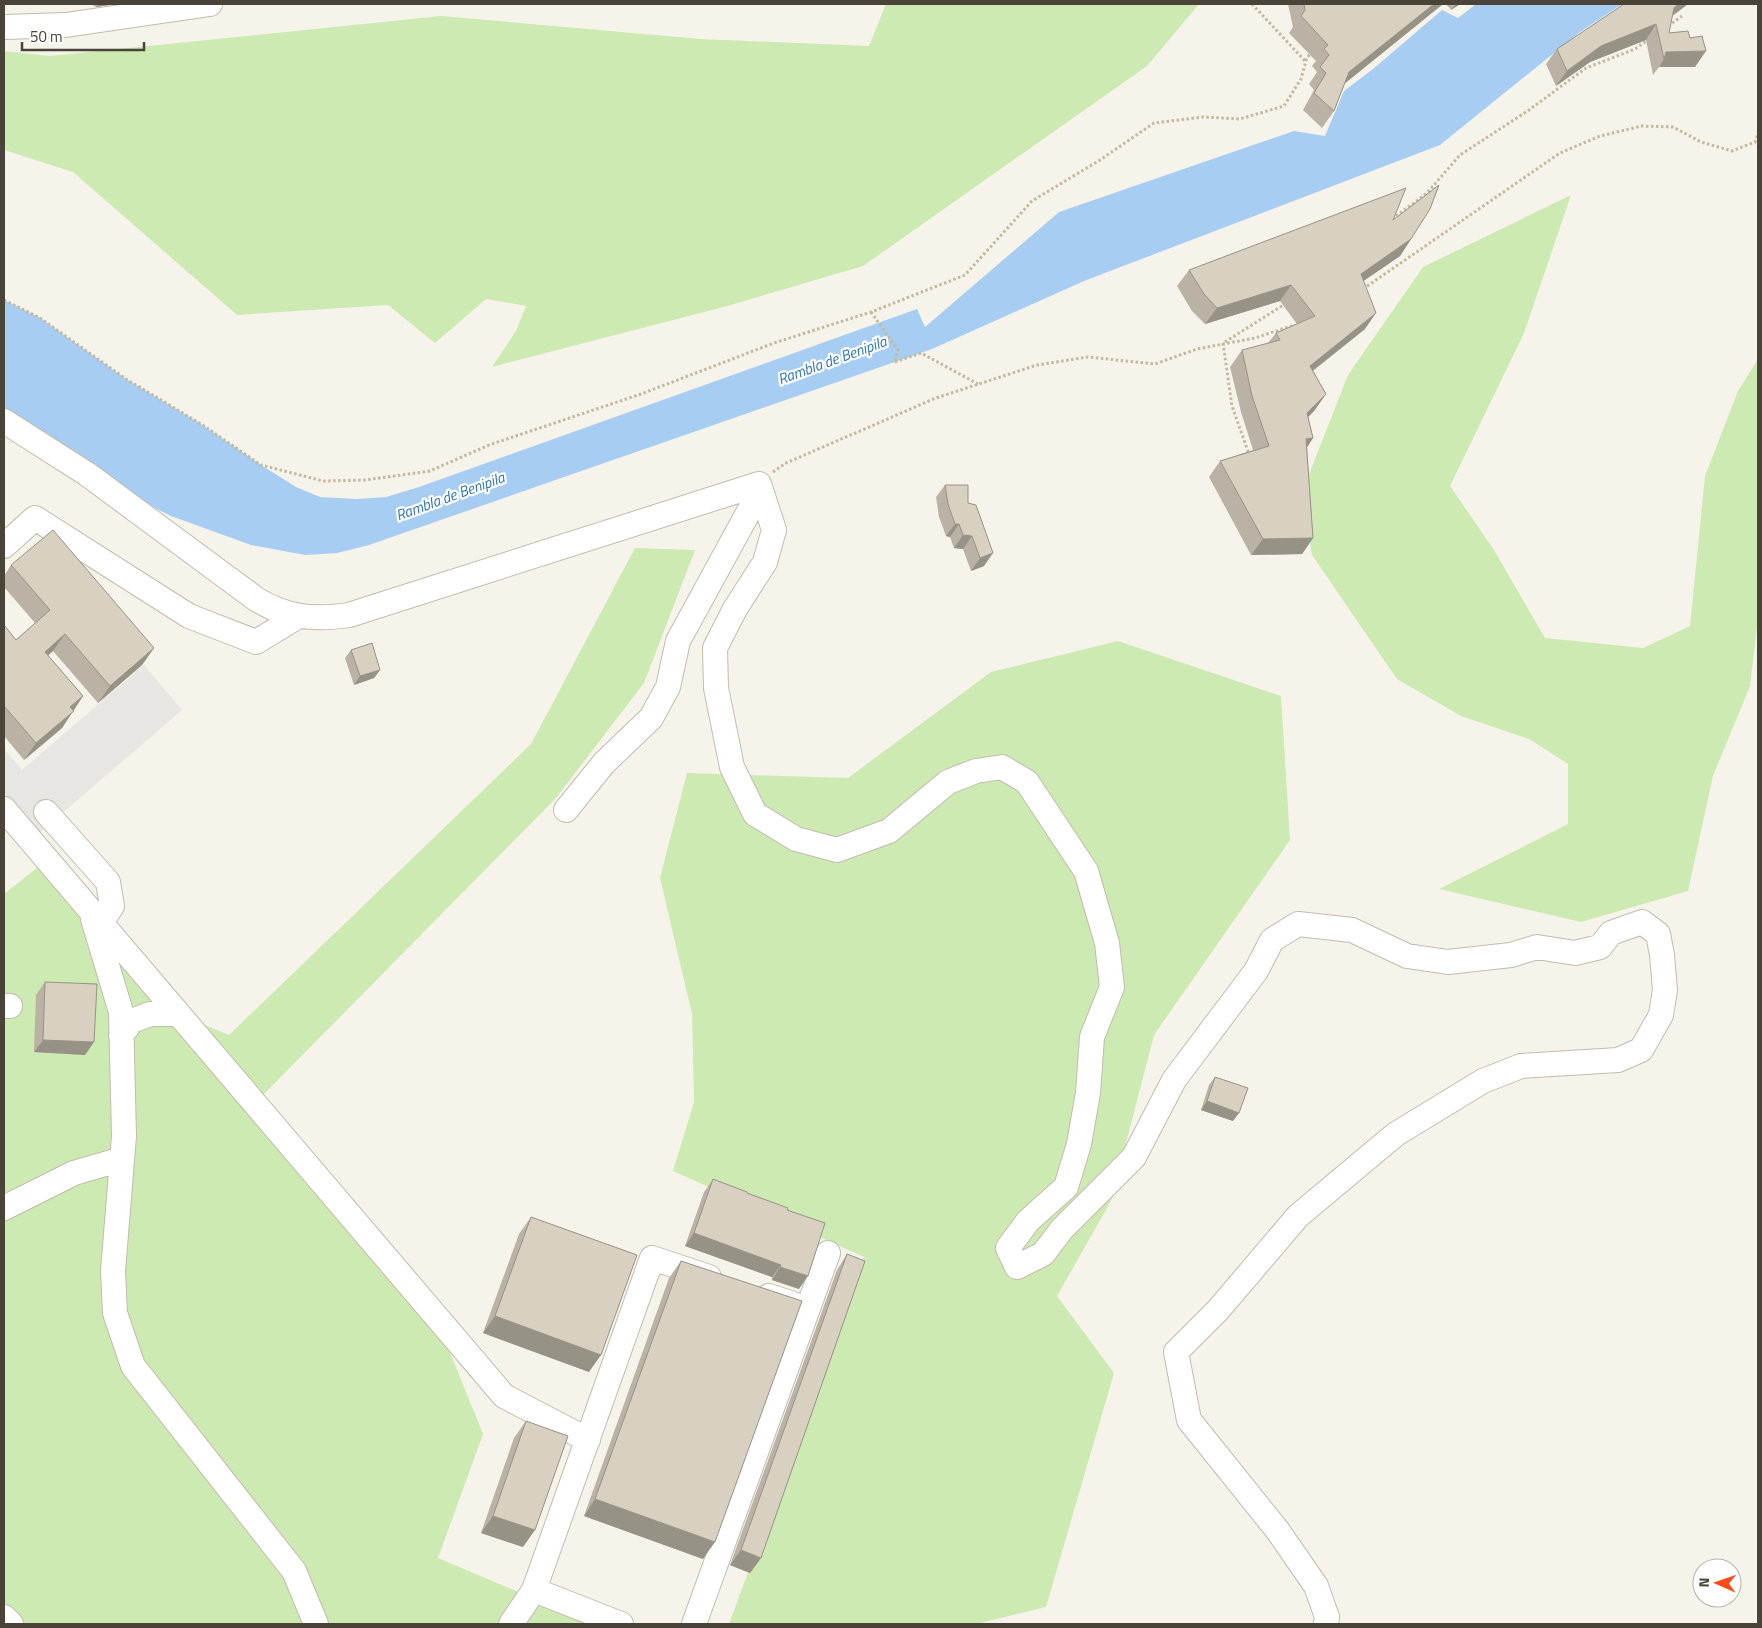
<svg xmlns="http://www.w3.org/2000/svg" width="1762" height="1628" viewBox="0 0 1762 1628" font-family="'Titillium Web',sans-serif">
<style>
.green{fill:#ceeab3}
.parking{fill:#e7e6e2}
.water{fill:#a7cef2}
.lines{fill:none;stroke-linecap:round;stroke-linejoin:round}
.minor-casing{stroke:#c2bcad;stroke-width:26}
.path{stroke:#c4b99e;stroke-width:3;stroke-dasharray:2.5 2.5;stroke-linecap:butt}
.minor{stroke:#fff;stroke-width:24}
.wall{fill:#bab3a5}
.shaded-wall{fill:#979286}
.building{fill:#d8d0c0;stroke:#979286}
.labels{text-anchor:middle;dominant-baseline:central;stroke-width:4.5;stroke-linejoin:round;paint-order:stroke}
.water-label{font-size:15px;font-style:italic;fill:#2d75ba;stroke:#fff}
</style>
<rect width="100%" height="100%" fill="#f6f3eb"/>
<path class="green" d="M 886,4 L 1199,4 L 1147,66 L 863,266 L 731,305 L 492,367 L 516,331 L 526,306 L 486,299 L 435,343 L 388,305 L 237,315 L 73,172 L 4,150 L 4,51 L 50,56 L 441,16 L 701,39 L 869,46 Z
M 1571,195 L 1524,333 L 1450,486 L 1494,550 L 1545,638 L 1643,648 L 1690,626 L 1705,476 L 1738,391 L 1758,359 L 1758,619 L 1750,686 L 1713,776 L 1688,891 L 1581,922 L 1439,889 L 1568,824 L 1568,764 L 1529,739 L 1461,716 L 1397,679 L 1312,555 L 1302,492 L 1348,375 L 1423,267 Z
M 635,548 L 695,550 L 644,683 L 556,798 L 262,1096 L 434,1313 L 483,1434 L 438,1558 L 594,1624 L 4,1624 L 4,894 L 47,860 L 178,1014 L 229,1035 L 531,744 Z
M 1118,641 L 1281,696 L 1290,840 L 1154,1035 L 1111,1201 L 1057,1296 L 1114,1373 L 1046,1607 L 976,1624 L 729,1624 L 864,1257 L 673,1171 L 694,1102 L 692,1014 L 660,878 L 687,773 L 848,778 L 991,672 Z"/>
<path class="parking" d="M 144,665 L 182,710 L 38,834 L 4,794 L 4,749 L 22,770 Z"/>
<path class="water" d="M 1476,4 L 1622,4 L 1580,32 L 1440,145 L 1084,281 L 932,349 L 369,545 L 337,553 L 305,555 L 251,545 L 171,516 L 87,474 L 4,421 L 4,300 L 40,318 L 126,379 L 201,424 L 261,465 L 296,487 L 320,497 L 357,499 L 386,497 L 419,487 L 917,309 L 925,327 L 1059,212 L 1294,131 L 1325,136 L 1344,91 L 1373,69 L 1442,10 L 1458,18 Z"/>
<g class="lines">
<defs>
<path id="minor" d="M 4,27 L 66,25 L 210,4
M 4,421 L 87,474 L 256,599 C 287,618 314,620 349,615 L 759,484
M 759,484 L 774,530 L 765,562 L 735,609 L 715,648 L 716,688 L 732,767 L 755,814 L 796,839 L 837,850 L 889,831 L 948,782 L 976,771 L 1002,767 L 1027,782 L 1086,871 L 1107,943 L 1112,987 L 1092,1037 L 1088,1093 L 1079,1144 L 1066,1187 L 1028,1221 L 1008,1248 L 1017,1267 L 1043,1254 L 1062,1229 L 1134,1157 L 1174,1080 L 1256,971 L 1272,940 L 1298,924 L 1352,930 L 1407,956 L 1448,962 L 1511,955 L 1537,947 L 1575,953 L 1600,947 L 1611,933 L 1642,922 L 1658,934 L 1662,955 L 1665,990 L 1661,1015 L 1641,1050 L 1618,1060 L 1521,1066 L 1483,1081 L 1396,1134 L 1298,1216 L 1218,1310 L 1176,1352 L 1189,1420 L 1278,1531 L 1316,1586 L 1327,1617 L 1326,1624
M 4,546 L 35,518 L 189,616 L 256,642 L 297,617
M 4,809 L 504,1396 L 588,1440
M 566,810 L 604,763 L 651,718 L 668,687 L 678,641 L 754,502 L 759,484
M 46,812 L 108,882 L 112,906 L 101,923
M 93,919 L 121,1012 L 124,1136 L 113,1271 L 115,1313 L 133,1366 L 294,1571 L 316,1624
M 4,1006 L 10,1006
M 121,1035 L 132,1021 L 150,1014 L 178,1014
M 4,1208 L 74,1173 L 122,1159
M 769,1296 L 808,1309
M 534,1590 L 621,1624
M 4,1617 L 11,1624
M 511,1624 L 534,1590 L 652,1258 L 709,1277
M 694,1624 L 828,1253"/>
</defs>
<use href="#minor" class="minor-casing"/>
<path class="path" d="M 1252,4 L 1306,62
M 1668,26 L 1682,16
M 1392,219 L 1427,193 L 1460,155 L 1529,110 L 1586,68 L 1635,49 L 1649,39
M 1363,289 L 1560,153 L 1600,136 L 1642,126 L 1673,127 L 1701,142 L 1732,151 L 1755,142 L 1758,134
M 4,300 L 40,318 L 126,379 L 201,424 L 261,465 L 323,481 L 365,480 L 430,471 L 489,445 L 641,394 L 774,343 L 871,312 L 965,275 L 1032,201 L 1100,160 L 1154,123 L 1203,117 L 1240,119 L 1284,106 L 1301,79 L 1307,57 L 1312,53
M 871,312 L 898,350 L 895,362
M 1225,342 L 1285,304
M 1223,343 L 1232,406 L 1249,454
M 895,362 L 921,353 L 978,384
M 773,472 L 786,463 L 936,398 L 1037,365 L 1088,357 L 1155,364 L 1197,349 L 1255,338 L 1294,325"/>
<use href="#minor" class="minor"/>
</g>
<path class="wall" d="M 91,4 L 116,4 L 96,7 Z
M 1288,4 L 1443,4 L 1345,83 L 1334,111 L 1322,128 L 1303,110 L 1314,90 L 1309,84 L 1317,72 L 1312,66 L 1316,61 L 1289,33 L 1293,27 Z
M 1446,4 L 1460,4 L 1451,10 Z
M 1624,4 L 1688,4 L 1672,16 L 1669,33 L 1695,67 L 1659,67 L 1653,75 L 1646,40 L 1590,62 L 1556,86 L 1546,64 L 1557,49 Z
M 1393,220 L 1411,239 L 1400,256 L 1363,281 L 1365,329 L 1313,371 L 1326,394 L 1314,411 L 1308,417 L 1313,438 L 1307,447 L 1313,538 L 1302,554 L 1251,555 L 1209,477 L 1220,461 L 1253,450 L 1241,412 L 1230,367 L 1242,350 L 1268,343 L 1276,333 L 1297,324 L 1280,301 L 1205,324 L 1192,311 L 1177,286 L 1189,270 Z
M 945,485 L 968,503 L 984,566 L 971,571 L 963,549 L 954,548 L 950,537 L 946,536 L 939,517 L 936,497 Z
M 11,565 L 154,648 L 142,665 L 98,703 L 53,651 L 48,655 L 83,696 L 62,728 L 24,760 L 4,736 L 4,625 L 16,640 L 35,623 L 4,587 L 4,576 Z
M 351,650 L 380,670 L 374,678 L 354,685 L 345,658 Z
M 45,982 L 85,1055 L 34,1052 L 36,995 Z
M 1215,1077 L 1233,1121 L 1201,1110 L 1209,1085 Z
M 713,1179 L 787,1210 L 799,1289 L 772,1280 L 772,1277 L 685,1246 L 704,1192 Z
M 531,1217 L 589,1372 L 483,1333 L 519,1234 Z
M 847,1254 L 761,1558 L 750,1573 L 730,1565 L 837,1270 Z
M 681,1261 L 703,1559 L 584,1516 L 669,1278 Z
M 526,1421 L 523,1547 L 481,1533 L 514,1438 Z"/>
<path class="shaded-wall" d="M 98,4 L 116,4 L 96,7 Z
M 1434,4 L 1443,4 L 1338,89 L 1349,72 Z
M 1456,4 L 1460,4 L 1451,10 Z
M 1679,4 L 1688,4 L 1663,23 L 1674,8 Z
M 1656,24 L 1646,40 L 1590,62 L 1556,86 L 1567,71 L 1601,46 Z
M 1706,51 L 1695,67 L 1659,67 L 1664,59 L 1666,52 Z
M 1411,239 L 1400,256 L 1349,291 L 1361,274 Z
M 1291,285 L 1280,301 L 1205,324 L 1217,308 Z
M 1376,313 L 1365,329 L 1298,382 L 1310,366 Z
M 1326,394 L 1314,411 L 1295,430 L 1307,413 Z
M 1313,438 L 1302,455 L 1306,439 Z
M 955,524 L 959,524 L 950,537 L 946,536 Z
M 963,535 L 972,536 L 963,549 L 954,548 Z
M 1313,538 L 1302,554 L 1251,555 L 1263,539 Z
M 993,553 L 984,566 L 971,571 L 980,558 Z
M 65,634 L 53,651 L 33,668 L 45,652 Z
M 154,648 L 142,665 L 98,703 L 110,686 Z
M 380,670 L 374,678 L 354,685 L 360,676 Z
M 83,696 L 62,728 L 24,760 L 36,743 L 70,707 Z
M 43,1040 L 94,1042 L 85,1055 L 34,1052 Z
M 1207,1101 L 1239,1113 L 1233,1121 L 1201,1110 Z
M 694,1233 L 781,1265 L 772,1277 L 685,1246 Z
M 780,1267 L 808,1276 L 799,1289 L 772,1280 Z
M 495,1316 L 601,1355 L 589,1372 L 483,1333 Z
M 595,1499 L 715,1542 L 703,1559 L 584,1516 Z
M 493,1516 L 535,1530 L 523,1547 L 481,1533 Z
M 741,1550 L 761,1558 L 750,1573 L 730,1565 Z"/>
<path class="building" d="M 1304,4 L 1434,4 L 1349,72 L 1334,111 L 1314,93 L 1326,73 L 1320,67 L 1329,55 L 1324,49 L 1328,45 L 1301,16 L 1305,10 Z
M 1624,4 L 1679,4 L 1674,8 L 1669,33 L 1688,31 L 1690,38 L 1702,36 L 1706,51 L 1666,52 L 1664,59 L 1656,24 L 1601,46 L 1567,71 L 1557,49 Z
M 1439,185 L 1430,209 L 1411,239 L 1361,274 L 1376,313 L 1310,366 L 1326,394 L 1307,413 L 1313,438 L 1306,439 L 1313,538 L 1263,539 L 1220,461 L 1269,446 L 1252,396 L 1242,350 L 1280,340 L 1276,333 L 1315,316 L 1291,285 L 1217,308 L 1204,294 L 1189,270 L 1406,188 L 1393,220 Z
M 945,485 L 968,485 L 968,503 L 976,505 L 993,553 L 980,558 L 972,536 L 963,535 L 959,524 L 955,524 L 948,504 Z
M 53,530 L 154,648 L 110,686 L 65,634 L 45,652 L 83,696 L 70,707 L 74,711 L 36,743 L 4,706 L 4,625 L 16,640 L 50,610 L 11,565 Z
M 372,643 L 380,670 L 360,676 L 351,650 Z
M 45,982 L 97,984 L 94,1042 L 43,1040 Z
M 1215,1077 L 1248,1088 L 1239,1113 L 1207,1101 Z
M 713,1179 L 747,1192 L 747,1193 L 788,1208 L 787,1210 L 825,1223 L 808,1276 L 780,1267 L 781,1265 L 694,1233 Z
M 531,1217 L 637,1255 L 601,1355 L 495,1316 Z
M 847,1254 L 865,1261 L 761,1558 L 741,1550 Z
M 681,1261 L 802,1301 L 715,1542 L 595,1499 Z
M 526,1421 L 568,1436 L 535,1530 L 493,1516 Z"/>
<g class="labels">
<g class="water-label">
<text transform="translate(832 360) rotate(-20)">Rambla de Benipila</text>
<text transform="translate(450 496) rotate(-20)">Rambla de Benipila</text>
</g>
</g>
<rect width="1762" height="1628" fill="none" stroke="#4a4438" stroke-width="10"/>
<g transform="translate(1717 1583) rotate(272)"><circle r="24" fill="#ffffff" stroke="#b7b4af"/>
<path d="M0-4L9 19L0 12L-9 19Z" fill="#fe4c19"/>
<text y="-8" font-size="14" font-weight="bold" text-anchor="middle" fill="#4a4438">N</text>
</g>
<path d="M22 42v8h122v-8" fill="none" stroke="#4a4438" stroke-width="2.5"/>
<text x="30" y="42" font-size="15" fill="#4a4438" stroke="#ffffff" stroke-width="4" paint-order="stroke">50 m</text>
</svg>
